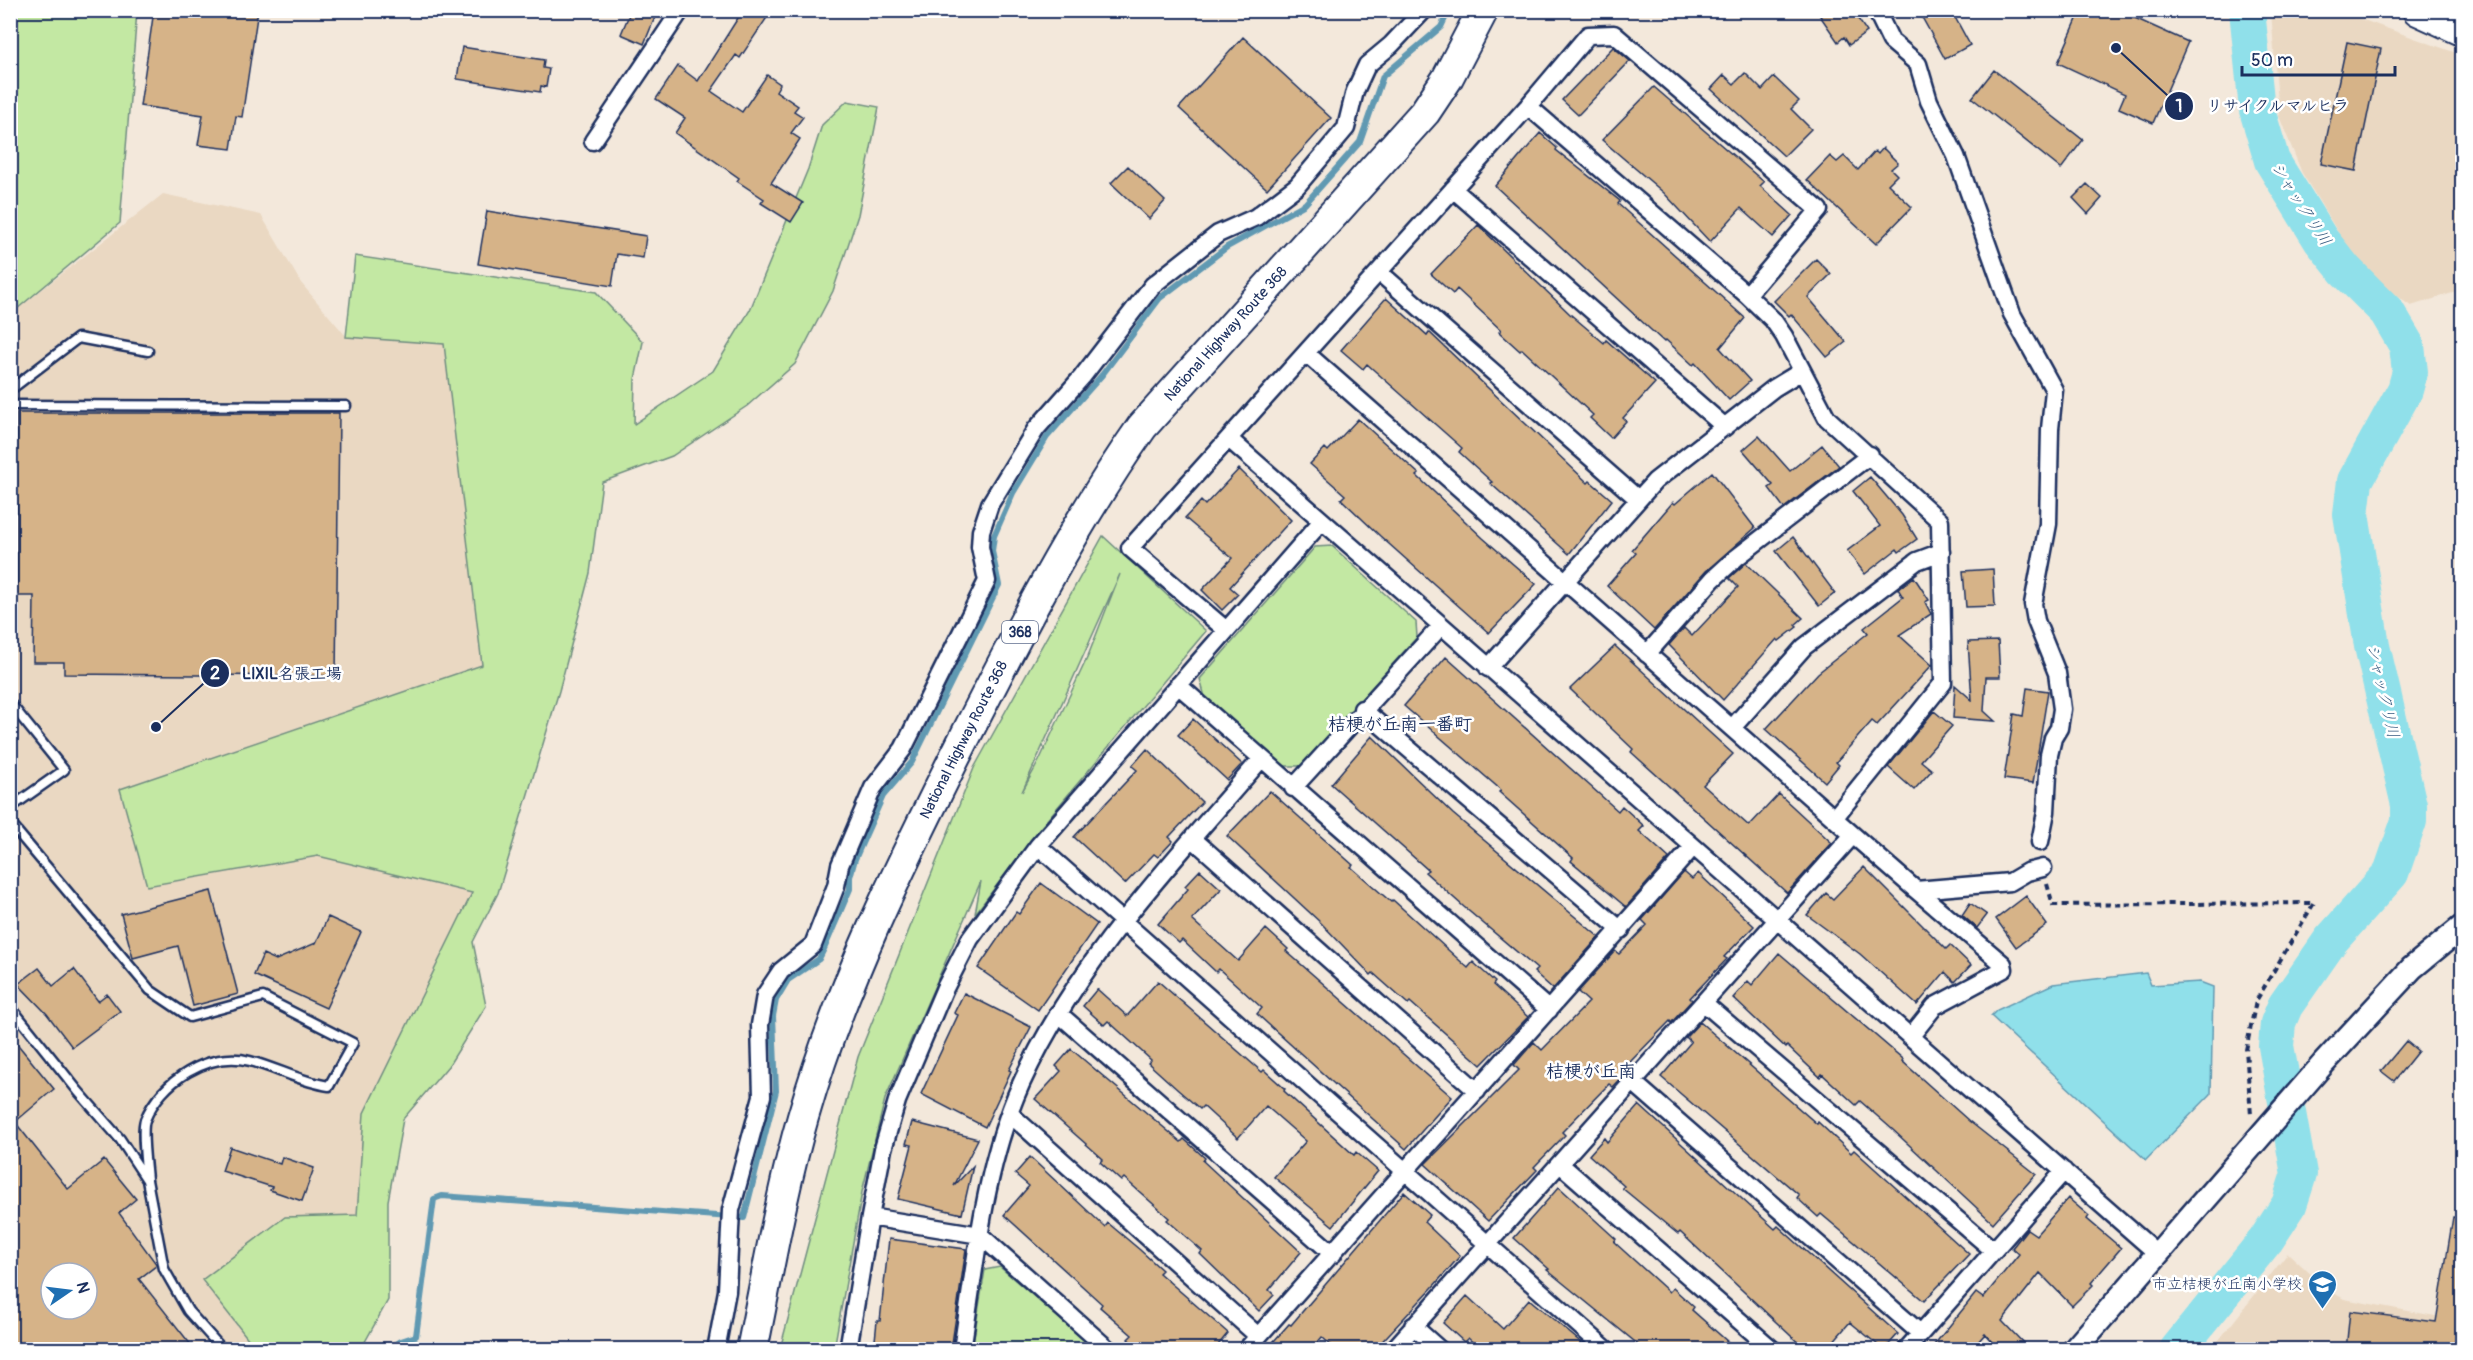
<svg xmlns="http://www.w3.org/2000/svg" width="2473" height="1360" viewBox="0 0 2473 1360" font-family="Pangolin,'Klee One',sans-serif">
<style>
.built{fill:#ead8c2;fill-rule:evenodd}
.green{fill:#c3e8a3;stroke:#6f8c80;stroke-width:1.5;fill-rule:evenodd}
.water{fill:#90e0ea;stroke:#6199b2;stroke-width:1.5}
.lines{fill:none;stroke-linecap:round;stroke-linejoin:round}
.stream{stroke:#6199b2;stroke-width:6}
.river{stroke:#90e0ea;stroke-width:36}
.building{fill:#d6b388;stroke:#1b2f5e;stroke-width:1.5;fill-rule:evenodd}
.lane-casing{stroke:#1b2f5e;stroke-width:13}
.street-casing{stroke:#1b2f5e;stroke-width:21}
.secondary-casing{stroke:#1b2f5e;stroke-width:27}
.highway-casing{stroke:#1b2f5e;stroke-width:34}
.path{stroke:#1b2f5e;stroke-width:4;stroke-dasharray:6 4.5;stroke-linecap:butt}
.lane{stroke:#fff;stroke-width:8}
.street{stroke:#fff;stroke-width:16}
.secondary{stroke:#fff;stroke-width:22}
.highway{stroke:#fff;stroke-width:30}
.labels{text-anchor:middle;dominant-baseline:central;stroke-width:5;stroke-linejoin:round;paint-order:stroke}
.shield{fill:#fff;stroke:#5f6d8e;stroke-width:1.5}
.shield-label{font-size:14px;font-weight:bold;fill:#1b2f5e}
.street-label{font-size:15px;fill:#1b2f5e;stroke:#fff}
.poi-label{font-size:15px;fill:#1b2f5e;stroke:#fff;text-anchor:end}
.water-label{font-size:16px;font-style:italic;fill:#385b81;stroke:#fff}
.quarter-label{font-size:18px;font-weight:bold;fill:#1b2f5e;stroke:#fff}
.leader{fill:none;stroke:#1b2f5e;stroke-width:2}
.callout-dot{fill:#1b2f5e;stroke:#fff;stroke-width:2}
.mark-label{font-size:18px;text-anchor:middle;font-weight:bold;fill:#fff}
.callout-label{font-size:16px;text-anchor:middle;font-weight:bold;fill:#1b2f5e;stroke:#fff;stroke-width:5;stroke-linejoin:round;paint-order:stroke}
</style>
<rect width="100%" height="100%" fill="#f3e8db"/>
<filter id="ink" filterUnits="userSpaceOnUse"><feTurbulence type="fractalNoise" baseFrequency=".0167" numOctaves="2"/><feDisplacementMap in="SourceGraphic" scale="12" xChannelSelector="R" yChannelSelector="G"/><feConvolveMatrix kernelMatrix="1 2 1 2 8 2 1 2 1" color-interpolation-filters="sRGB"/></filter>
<g filter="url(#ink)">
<path class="built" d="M 2271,11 L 2338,11 L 2462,55 L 2462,290 L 2411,306 L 2383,287 L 2345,244 L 2302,173 L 2279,116 Z
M 163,194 L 261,215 L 301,283 L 346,336 L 444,344 L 482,665 L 120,789 L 147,886 L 318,856 L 473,893 L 364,1113 L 357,1215 L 285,1217 L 202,1280 L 256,1349 L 11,1350 L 11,314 ZM 51,1273 L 87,1273 L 87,1309 L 51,1309 Z
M 2288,1253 L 2327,1289 L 2344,1299 L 2462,1321 L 2462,1349 L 2211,1350 Z"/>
<path class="green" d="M 11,10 L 137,11 L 120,223 L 11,314 Z
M 847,101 L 879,107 L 858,215 L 833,291 L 795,364 L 747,406 L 672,456 L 602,482 L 590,573 L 559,691 L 498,893 L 473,942 L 486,1006 L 449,1065 L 403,1119 L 388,1201 L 388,1300 L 361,1349 L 256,1349 L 202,1280 L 285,1217 L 357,1215 L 364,1113 L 472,893 L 318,856 L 147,886 L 120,789 L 482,665 L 444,344 L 346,337 L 355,256 L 596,292 L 643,342 L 635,379 L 634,424 L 713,371 L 750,310 L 808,169 L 822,125 Z
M 1103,536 L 1206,631 L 1041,827 L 975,914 L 981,881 L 885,1099 L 862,1192 L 834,1349 L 780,1349 L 858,1057 L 974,768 ZM 1120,574 L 1088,656 L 1039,761 L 1022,792 Z
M 1332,546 L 1416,622 L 1417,637 L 1301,766 L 1283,766 L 1205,697 L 1200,679 L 1315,547 Z
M 1000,1267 L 1092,1347 L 1091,1349 L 972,1349 L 985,1270 Z"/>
<path class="water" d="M 2146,973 L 2151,985 L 2200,982 L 2213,987 L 2211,1094 L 2146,1160 L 1991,1016 L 1997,1010 L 2053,984 Z"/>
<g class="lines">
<path class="stream" d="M 388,1350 L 401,1341 L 416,1336 L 434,1199 L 442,1196 L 744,1218 L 776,1091 L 773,1016 L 776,1000 L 788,980 L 819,959 L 824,949 L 850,889 L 850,877 L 855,859 L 883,796 L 912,762 L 999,585 L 992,551 L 994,536 L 1013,493 L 1047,437 L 1102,375 L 1160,298 L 1227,247 L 1305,204 L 1360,142 L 1383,76 L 1441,27 L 1449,10"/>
<path class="river" d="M 2177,1350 L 2266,1240 L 2289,1205 L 2299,1174 L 2276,1046 L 2278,1023 L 2285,1006 L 2331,940 L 2391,873 L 2409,821 L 2409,805 L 2372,646 L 2351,514 L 2355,481 L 2405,390 L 2410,372 L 2407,346 L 2387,312 L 2345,270 L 2321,240 L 2272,161 L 2257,110 L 2247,10"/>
</g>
<path class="building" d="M 154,10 L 258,10 L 242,117 L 236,116 L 231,149 L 198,145 L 203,115 L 140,106 Z
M 631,10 L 658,10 L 644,44 L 621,34 Z
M 743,10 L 772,10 L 740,58 L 736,55 L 711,91 L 742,112 L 767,75 L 780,84 L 776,91 L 798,106 L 794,111 L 803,117 L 791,133 L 800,139 L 771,183 L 803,203 L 791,222 L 761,203 L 764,199 L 737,181 L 739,178 L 675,133 L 685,118 L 656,99 L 678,66 L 698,81 Z
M 1816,10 L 1852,10 L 1867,32 L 1849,45 L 1844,37 L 1838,42 Z
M 1918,10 L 1951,10 L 1970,45 L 1945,59 Z
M 2081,10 L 2117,10 L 2188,42 L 2153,123 L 2119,108 L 2125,94 L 2058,63 Z
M 1243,37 L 1331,118 L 1267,189 L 1179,108 Z
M 2347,42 L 2381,49 L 2356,171 L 2321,164 Z
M 462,47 L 544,60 L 543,68 L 549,69 L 546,87 L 541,86 L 540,92 L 457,79 Z
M 1613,47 L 1630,61 L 1578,115 L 1562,100 Z
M 1994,70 L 2083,140 L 2061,169 L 1972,98 Z
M 1745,73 L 1762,90 L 1774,77 L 1799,101 L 1791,109 L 1811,129 L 1784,156 L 1711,89 L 1724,75 L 1734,84 Z
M 1654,87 L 1764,182 L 1760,186 L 1792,215 L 1773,237 L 1741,208 L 1710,242 L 1664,193 L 1602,140 Z
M 1540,133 L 1557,148 L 1556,150 L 1620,201 L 1618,204 L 1745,318 L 1720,348 L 1750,381 L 1729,400 L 1695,363 L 1693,365 L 1666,340 L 1664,342 L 1495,186 Z
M 1883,148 L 1898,163 L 1891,169 L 1897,175 L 1888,184 L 1912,207 L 1876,244 L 1807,180 L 1830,156 L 1837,162 L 1844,156 L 1858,170 L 1875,151 L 1878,154 Z
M 1128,166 L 1165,201 L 1149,219 L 1111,183 Z
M 2087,184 L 2102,198 L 2088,214 L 2073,198 Z
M 487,211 L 646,236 L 643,258 L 617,254 L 612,286 L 478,264 Z
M 1478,225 L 1570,314 L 1604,343 L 1606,340 L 1655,383 L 1623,418 L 1626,421 L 1611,438 L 1590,418 L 1593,415 L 1522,349 L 1520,351 L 1499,332 L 1501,330 L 1457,289 L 1453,294 L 1431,274 Z
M 1816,259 L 1831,274 L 1808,297 L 1846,342 L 1827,357 L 1791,314 L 1789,316 L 1774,301 Z
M 1386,298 L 1427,335 L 1429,332 L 1588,483 L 1590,481 L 1612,500 L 1569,554 L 1490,483 L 1492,482 L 1459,452 L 1462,448 L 1367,364 L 1363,369 L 1341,350 Z
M 17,413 L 339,413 L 336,676 L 64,674 L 64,662 L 33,662 L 34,596 L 17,596 Z
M 1358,419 L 1419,474 L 1417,476 L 1483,538 L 1536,584 L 1489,633 L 1380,536 L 1341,499 L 1345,495 L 1310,464 L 1325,448 L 1328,451 Z
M 1759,436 L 1790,471 L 1822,445 L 1839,466 L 1784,508 L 1769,488 L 1773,485 L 1743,450 Z
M 1239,469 L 1291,520 L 1230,587 L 1238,594 L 1222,610 L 1202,590 L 1232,558 L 1185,518 L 1201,501 L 1205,505 Z
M 1712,472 L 1755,528 L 1706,571 L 1654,630 L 1607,586 L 1636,553 L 1632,550 L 1673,502 L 1675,504 Z
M 1870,477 L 1902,515 L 1917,539 L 1899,552 L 1897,549 L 1865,574 L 1847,551 L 1880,526 L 1853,491 Z
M 1793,537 L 1835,593 L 1819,606 L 1776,551 Z
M 1746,563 L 1803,618 L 1795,625 L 1797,627 L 1779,641 L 1777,639 L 1723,700 L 1669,645 L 1684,628 L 1692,636 L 1738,587 L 1729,578 Z
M 1993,569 L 1995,606 L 1966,607 L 1963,571 Z
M 1914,577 L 1929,600 L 1925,602 L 1931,614 L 1899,635 L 1932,665 L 1877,725 L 1872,721 L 1836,762 L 1839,765 L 1825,782 L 1766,729 L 1818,673 L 1868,633 L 1864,628 L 1903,597 L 1898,589 Z
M 1998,641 L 2000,677 L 1986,677 L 1984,711 L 1995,721 L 1953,718 L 1955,685 L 1972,700 L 1968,642 Z
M 1615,646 L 1733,754 L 1703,785 L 1749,826 L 1779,794 L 1832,843 L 1787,893 L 1631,752 L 1633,749 L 1570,689 Z
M 1446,657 L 1618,811 L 1622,806 L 1644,826 L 1639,831 L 1669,858 L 1626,907 L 1571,861 L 1573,858 L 1499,792 L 1501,790 L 1404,706 Z
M 2027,688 L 2048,691 L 2033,783 L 2004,779 L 2014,714 L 2023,716 Z
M 1934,711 L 1952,726 L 1921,761 L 1932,770 L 1914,790 L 1888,767 Z
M 1193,719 L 1242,764 L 1227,780 L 1178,735 Z
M 1372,736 L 1453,814 L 1599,937 L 1553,989 L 1534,972 L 1537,969 L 1464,907 L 1425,872 L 1428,870 L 1331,784 Z
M 1147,749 L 1202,802 L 1169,837 L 1173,841 L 1158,857 L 1154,854 L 1125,884 L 1074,837 L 1137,770 L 1132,766 Z
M 1270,791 L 1353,865 L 1351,867 L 1391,902 L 1393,900 L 1468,968 L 1473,962 L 1495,982 L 1493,985 L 1528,1017 L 1481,1065 L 1410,1002 L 1408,1004 L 1373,973 L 1371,975 L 1321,923 L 1227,836 Z
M 1864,867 L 1946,949 L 1950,945 L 1971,965 L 1955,982 L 1945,972 L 1917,1005 L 1860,954 L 1807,915 L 1826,893 L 1833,899 Z
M 1200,870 L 1221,889 L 1192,920 L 1238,961 L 1266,929 L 1288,949 L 1286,951 L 1452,1097 L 1406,1149 L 1257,1014 L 1262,1008 L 1219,969 L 1216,972 L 1182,940 L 1179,943 L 1158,924 L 1188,889 L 1185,886 Z
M 1684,872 L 1692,879 L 1698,873 L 1754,926 L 1724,957 L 1727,959 L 1690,998 L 1692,1000 L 1671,1023 L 1670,1021 L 1630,1062 L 1633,1065 L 1631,1068 L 1613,1087 L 1609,1084 L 1562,1132 L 1565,1135 L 1534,1167 L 1537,1170 L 1488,1221 L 1425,1164 L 1519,1070 L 1514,1065 L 1534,1042 L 1542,1050 L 1589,1002 L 1578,992 L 1615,951 L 1619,954 L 1647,925 L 1642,920 Z
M 1041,883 L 1097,924 L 1038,1010 L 978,968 L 1016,912 L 1019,914 Z
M 211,891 L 238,994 L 193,1006 L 178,946 L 133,958 L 121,914 Z
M 2026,896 L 2047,925 L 2016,947 L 1996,919 Z
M 1970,903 L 1987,915 L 1977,928 L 1962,915 Z
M 328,917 L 361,932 L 326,1008 L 254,975 L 263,954 L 276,960 L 316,943 Z
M 1779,953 L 1903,1059 L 1902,1061 L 1969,1121 L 2036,1174 L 1993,1223 L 1893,1130 L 1860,1101 L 1856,1105 L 1822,1074 L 1820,1077 L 1787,1046 L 1786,1048 L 1733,998 L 1748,981 L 1752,985 Z
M 39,968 L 53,986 L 74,969 L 98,1001 L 107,994 L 120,1011 L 72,1047 L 47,1014 L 18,984 Z
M 1158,981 L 1262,1072 L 1264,1070 L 1285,1089 L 1284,1091 L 1354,1155 L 1356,1152 L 1378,1171 L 1333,1226 L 1274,1177 L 1306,1141 L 1266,1106 L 1238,1138 L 1203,1106 L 1200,1109 L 1178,1090 L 1148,1063 L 1151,1060 L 1108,1021 L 1104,1025 L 1083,1006 L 1097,989 L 1127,1016 Z
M 964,993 L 1031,1027 L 1009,1070 L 1011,1071 L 985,1127 L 921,1094 L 958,1015 L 954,1013 Z
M 1700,1022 L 1817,1124 L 1818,1122 L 1851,1153 L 1854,1150 L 1969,1254 L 1924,1301 L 1821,1214 L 1818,1217 L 1797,1198 L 1799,1195 L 1661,1077 L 1691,1042 L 1686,1037 Z
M 10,1035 L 54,1089 L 15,1122 L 68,1189 L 104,1160 L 136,1199 L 119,1213 L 157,1265 L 139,1279 L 195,1350 L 10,1350 ZM 51,1273 L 87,1273 L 87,1309 L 51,1309 Z
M 2406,1041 L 2418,1051 L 2394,1081 L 2381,1071 Z
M 1071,1049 L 1181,1142 L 1184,1139 L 1205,1158 L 1203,1161 L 1301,1252 L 1269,1290 L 1274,1295 L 1259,1311 L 1200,1254 L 1202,1251 L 1167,1220 L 1169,1218 L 1124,1178 L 1121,1181 L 1100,1162 L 1103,1159 L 1035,1099 L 1061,1071 L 1056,1066 Z
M 1639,1105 L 1775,1229 L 1778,1226 L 1898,1334 L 1884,1350 L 1850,1322 L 1826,1350 L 1806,1350 L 1680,1232 L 1678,1234 L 1622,1188 L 1624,1186 L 1589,1155 L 1604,1138 L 1607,1142 Z
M 912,1122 L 978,1139 L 954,1186 L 973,1166 L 962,1214 L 898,1199 L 912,1145 L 906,1144 Z
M 230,1147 L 280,1164 L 282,1157 L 314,1168 L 302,1201 L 270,1190 L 272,1187 L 222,1171 Z
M 1030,1157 L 1105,1227 L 1108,1223 L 1140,1250 L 1162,1270 L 1159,1273 L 1228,1333 L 1214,1350 L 1139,1350 L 1128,1339 L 1132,1335 L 1100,1307 L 1102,1304 L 1004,1215 L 1029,1186 L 1015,1174 Z
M 1559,1187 L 1616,1239 L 1614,1242 L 1669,1292 L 1673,1288 L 1694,1307 L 1692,1310 L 1737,1350 L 1645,1350 L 1547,1270 L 1549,1269 L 1514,1238 Z
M 1404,1192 L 1430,1215 L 1424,1222 L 1460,1256 L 1432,1288 L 1374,1350 L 1336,1350 L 1322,1337 L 1311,1350 L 1266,1350 L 1289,1324 L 1291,1325 Z
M 2068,1198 L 2089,1216 L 2087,1219 L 2121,1248 L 2091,1283 L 2093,1285 L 2072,1306 L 2040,1273 L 2002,1321 L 2030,1350 L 1999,1350 L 1985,1334 L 1971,1350 L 1930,1350 L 1976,1293 L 1983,1298 L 2019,1254 L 2012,1248 L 2027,1229 L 2036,1235 Z
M 2453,1217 L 2463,1218 L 2463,1350 L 2346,1350 L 2350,1311 L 2436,1322 Z
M 889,1239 L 966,1249 L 951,1350 L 874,1350 L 877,1321 L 880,1321 Z
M 1467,1296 L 1503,1329 L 1529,1299 L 1590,1350 L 1481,1350 L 1468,1338 L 1464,1342 L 1443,1323 Z"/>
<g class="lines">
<defs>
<path id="lane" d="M 10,390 L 78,338 L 148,351
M 10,405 L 346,406
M 10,703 L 64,770 L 10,808
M 10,823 L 150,990 L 190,1017 L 263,997 L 353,1043 L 329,1086 C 301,1082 277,1068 250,1061 C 209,1050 160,1082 145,1120 C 141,1132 146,1165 147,1180
M 10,1006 L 78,1091 L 120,1139 L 147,1180 L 164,1269 L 188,1311 L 223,1350"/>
<path id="street" d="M 1876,10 L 1891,41 L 1918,64 L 1929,101 L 1956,156 L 2012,314 L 2054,390 L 2050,429 L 2048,524 L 2033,604 L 2036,621 L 2057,673 L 2062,709 L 2059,728 L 2053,738 L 2049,755 L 2046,812 L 2040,842
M 1528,106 L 1747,295
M 593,141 L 681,10
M 1453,189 L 1725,427
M 1379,272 L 1638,499
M 1306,353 L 1853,835 L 1393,1350
M 1229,439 L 2159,1255
M 1225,629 L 1130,548 L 1528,106 L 1588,35 L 1614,34 L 1819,210 L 1747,295 L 1773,320 L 1784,336 L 1827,418 L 1940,521 L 1943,683 L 1835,817
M 1647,654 L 1713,579 L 1736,558 L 1870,455
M 1488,668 L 1655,481 L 1774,388 L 1802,371
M 1178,685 L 1549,1010
M 1362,709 L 1621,930
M 1732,728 L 1804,647 L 1917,561 L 1941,552
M 1293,788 L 1441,626
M 1853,835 L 1916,890 L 2010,882 L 2027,872 L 2043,868
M 1193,839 L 1477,1091
M 1038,846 L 1607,1350
M 1704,1003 L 1993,1250
M 1058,1013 L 1333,1254
M 1911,1036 L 1935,1006 L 2004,969 L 2003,964 L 1916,890
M 1634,1083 L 1920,1333
M 1010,1114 L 1258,1336
M 1560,1164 L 1773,1350
M 870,1217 L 980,1235 L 1109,1350
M 1413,1326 L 1440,1350
M 716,1350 L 727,1291 L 731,1210 L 762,1096 L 760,1025 L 765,995 L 781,971 L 813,945 L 836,886 L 840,865 L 873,788 L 903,749 L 987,581 L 980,547 L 981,531 L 990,504 L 1036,429 L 1082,377 L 1153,285 L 1218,234 L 1256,217 L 1297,186 L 1346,128 L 1355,91 L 1367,65 L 1391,45 L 1424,10
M 848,1350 L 870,1217 L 883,1149 L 897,1101 L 944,990 L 970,939 L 1038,846 L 1321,522
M 962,1350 C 976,1261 984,1166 1021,1084 C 1078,959 1173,862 1261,759
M 1246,1350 L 1693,847
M 1906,1350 L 2064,1171"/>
<path id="secondary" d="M 2074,1350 L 2323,1064 L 2412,968 L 2462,927"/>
<path id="highway" d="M 2418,10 L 2462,30
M 752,1350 C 768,1272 781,1193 803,1117 C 841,984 902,862 964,739 C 1018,633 1073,525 1142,427 L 1425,112 L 1447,79 L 1483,10"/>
</defs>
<use href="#lane" class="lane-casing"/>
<use href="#street" class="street-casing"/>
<use href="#secondary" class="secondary-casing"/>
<use href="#highway" class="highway-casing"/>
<path class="path" d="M 2047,884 L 2053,905 L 2314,903 L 2256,1001 L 2246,1050 L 2251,1115"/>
<use href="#lane" class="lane"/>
<use href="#street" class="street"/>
<use href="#secondary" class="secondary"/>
<use href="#highway" class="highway"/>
</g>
</g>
<defs>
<symbol id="school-pin" viewBox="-11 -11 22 30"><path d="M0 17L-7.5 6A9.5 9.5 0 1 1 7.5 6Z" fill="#1f6fb2" stroke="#fff"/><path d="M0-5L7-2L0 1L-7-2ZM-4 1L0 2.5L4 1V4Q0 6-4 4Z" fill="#fff"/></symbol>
</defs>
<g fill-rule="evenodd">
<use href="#school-pin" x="2306" y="1268" width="33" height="45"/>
</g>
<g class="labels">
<rect class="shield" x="1002" y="621" width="36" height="22" rx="4.5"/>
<g class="shield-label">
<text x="1020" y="632">368</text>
</g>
<g class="street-label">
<text transform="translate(1226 334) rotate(-48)">National Highway Route 368</text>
<text transform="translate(964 740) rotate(-63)">National Highway Route 368</text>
</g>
<g class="poi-label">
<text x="2302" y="1284">市立桔梗が丘南小学校</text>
</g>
<g class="water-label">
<text transform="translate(2301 204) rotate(57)">シャックリ川</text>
<text transform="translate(2383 691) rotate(77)">シャックリ川</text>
</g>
<g class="quarter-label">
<text x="1400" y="724">桔梗が丘南一番町</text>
<text x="1591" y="1071">桔梗が丘南</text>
</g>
</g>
<path class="leader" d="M2116 48L2179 106M156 727L215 673"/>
<g class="callout-dot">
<circle cx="2116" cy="48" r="6"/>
<circle cx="156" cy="727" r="6"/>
<circle cx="2179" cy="106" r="15"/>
<circle cx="215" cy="673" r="15"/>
</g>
<g class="mark-label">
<text x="2179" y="112">1</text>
<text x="215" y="679">2</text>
</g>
<g class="callout-label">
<text x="2278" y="111">リサイクルマルヒラ</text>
<text x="292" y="679">LIXIL名張工場</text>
</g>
<rect width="2473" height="1360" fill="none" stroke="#fff" stroke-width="36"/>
<rect x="18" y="18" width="2437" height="1324" fill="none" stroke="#1b2f5e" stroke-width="2" filter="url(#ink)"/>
<g transform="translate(69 1291) rotate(76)"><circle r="28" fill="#ffffff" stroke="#a4acbf" stroke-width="1.5"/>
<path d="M0-4.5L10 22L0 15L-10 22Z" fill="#1f6fb2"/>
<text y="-9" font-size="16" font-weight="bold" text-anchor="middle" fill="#1b2f5e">N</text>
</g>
<path d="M2242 66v9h153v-9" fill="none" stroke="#1b2f5e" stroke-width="3"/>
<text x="2251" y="66" font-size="18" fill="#1b2f5e" stroke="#ffffff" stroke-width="4.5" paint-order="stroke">50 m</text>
</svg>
